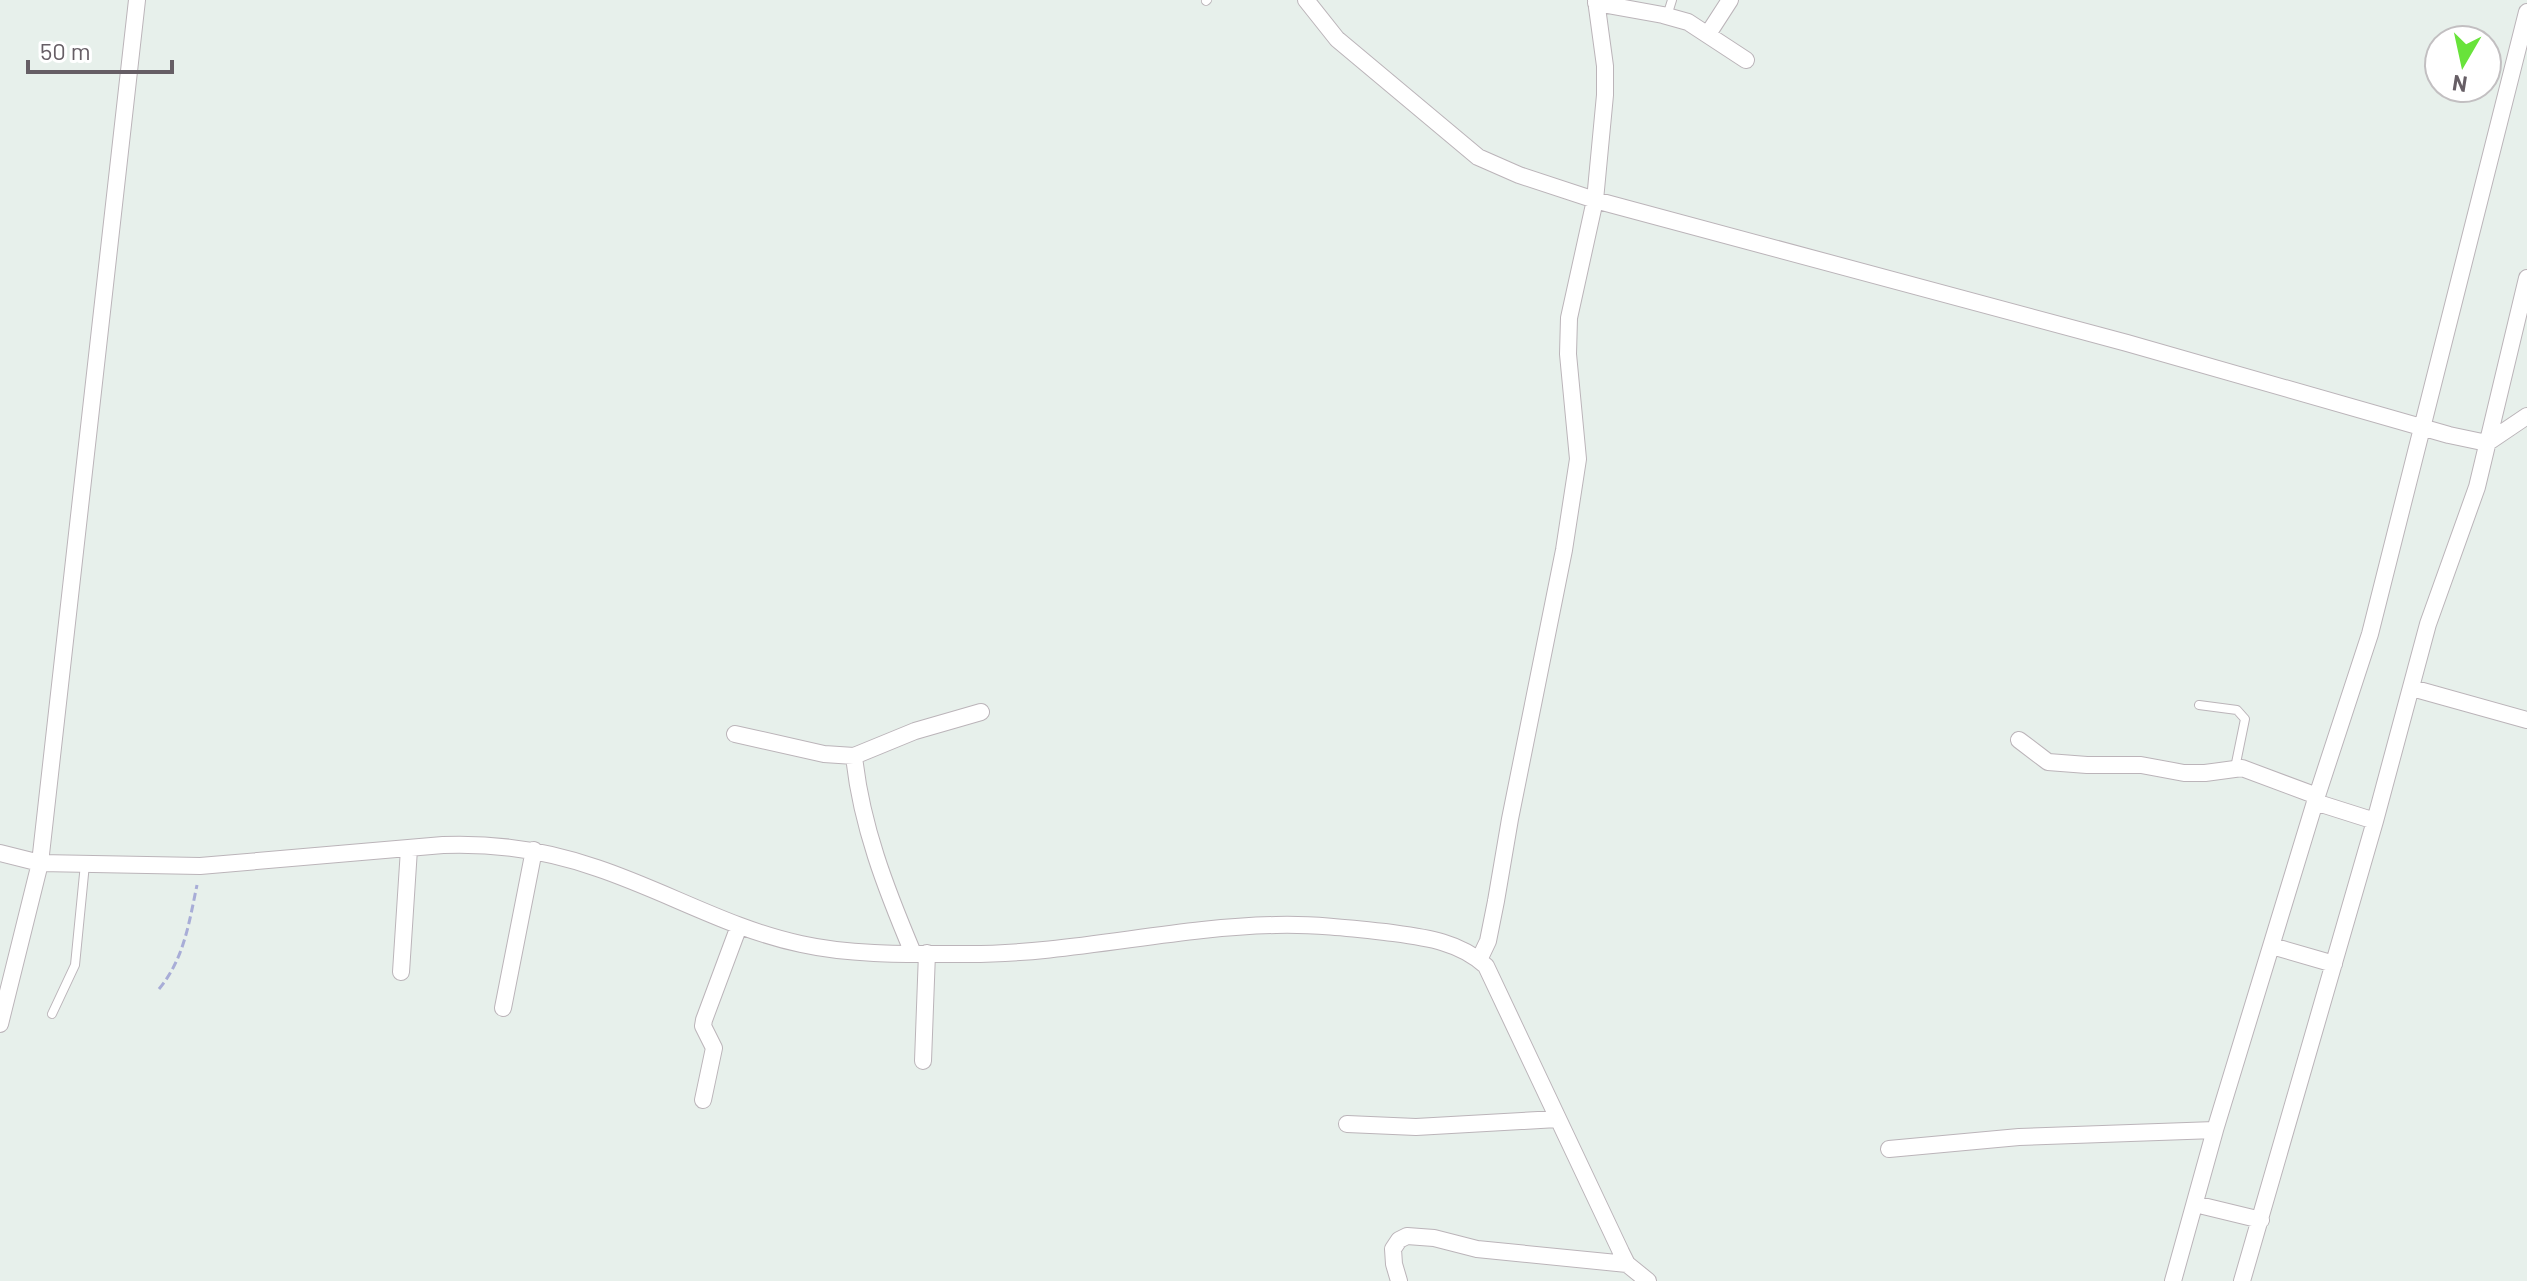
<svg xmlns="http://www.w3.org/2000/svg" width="2527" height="1281" viewBox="0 0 2527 1281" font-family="Barlow,sans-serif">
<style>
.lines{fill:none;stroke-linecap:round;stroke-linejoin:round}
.lane-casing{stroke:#bbb4b9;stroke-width:10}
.street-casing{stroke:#bbb4b9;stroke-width:18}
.path{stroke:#a8add7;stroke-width:3;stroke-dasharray:8 4;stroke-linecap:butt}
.lane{stroke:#fff;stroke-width:8}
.street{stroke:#fff;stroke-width:16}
</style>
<rect width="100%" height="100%" fill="#e7f0eb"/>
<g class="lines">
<defs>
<path id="lane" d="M 1206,1 L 1207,0
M 1667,16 L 1672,0
M 2199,705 L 2237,710 L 2245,719 L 2235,768
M 52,1014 L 75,965 L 85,864"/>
<path id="street" d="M 1306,0 L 1337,39 L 1478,157 L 1519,175 L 1595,200 L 2127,343 L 2449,435 L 2487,443 L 2527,416
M 1596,3 L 1663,15 L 1688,22 L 1746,60
M 1708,34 L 1730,0
M 2412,688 L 2527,720
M 735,734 L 824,754 L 854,756 L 915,731 L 981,712
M 2019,740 L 2048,762 L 2087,765 L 2141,765 L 2184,773 L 2205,773 L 2242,768 L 2317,796
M 854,756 C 861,825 886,889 913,953
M 2315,802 L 2375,821
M 0,853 L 40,863 L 200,866 L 443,845 C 497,843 546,850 597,868 C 666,891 730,929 801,944 C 855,956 914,954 969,954 C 1072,954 1174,927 1276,925 C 1312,924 1349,928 1385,932 C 1421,937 1458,940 1486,966 L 1621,1252 L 1627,1264 L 1648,1281
M 2272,946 L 2334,964
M 1479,960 L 1488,941 L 1496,901 L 1510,819 L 1564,550 L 1578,459 L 1568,354 L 1569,318 L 1595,200 L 1605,95 L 1605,66 L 1596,0
M 401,972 L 409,849
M 503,1008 L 534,850
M 0,1024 L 40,863 L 137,0
M 923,1061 L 927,953
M 703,1100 L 714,1048 L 703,1026 L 704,1020 L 739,926
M 1347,1124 L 1416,1127 L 1557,1119
M 1889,1149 L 2019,1137 L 2215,1130
M 2195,1204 L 2261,1220
M 1399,1281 L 1394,1264 L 1393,1249 L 1399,1240 L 1407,1236 L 1434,1238 L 1477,1249 L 1627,1264
M 2173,1281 L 2215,1130 L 2315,802 L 2370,634 L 2527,12
M 2242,1281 L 2375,821 L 2428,624 L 2477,487 L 2527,278"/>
</defs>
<use href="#lane" class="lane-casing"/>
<use href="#street" class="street-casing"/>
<path class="path" d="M 159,989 C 184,959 189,923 197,885"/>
<use href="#lane" class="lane"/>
<use href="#street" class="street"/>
</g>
<g transform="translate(2463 64) rotate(189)"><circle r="38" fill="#ffffff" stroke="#c2bfc1" stroke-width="2"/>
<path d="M0-6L14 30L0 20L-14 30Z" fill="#68e33a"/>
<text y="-12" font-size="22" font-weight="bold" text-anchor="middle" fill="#665e65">N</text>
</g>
<path d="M28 60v12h144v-12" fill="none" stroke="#665e65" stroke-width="4"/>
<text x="40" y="60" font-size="24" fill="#665e65" stroke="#ffffff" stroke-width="6" paint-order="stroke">50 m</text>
</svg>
